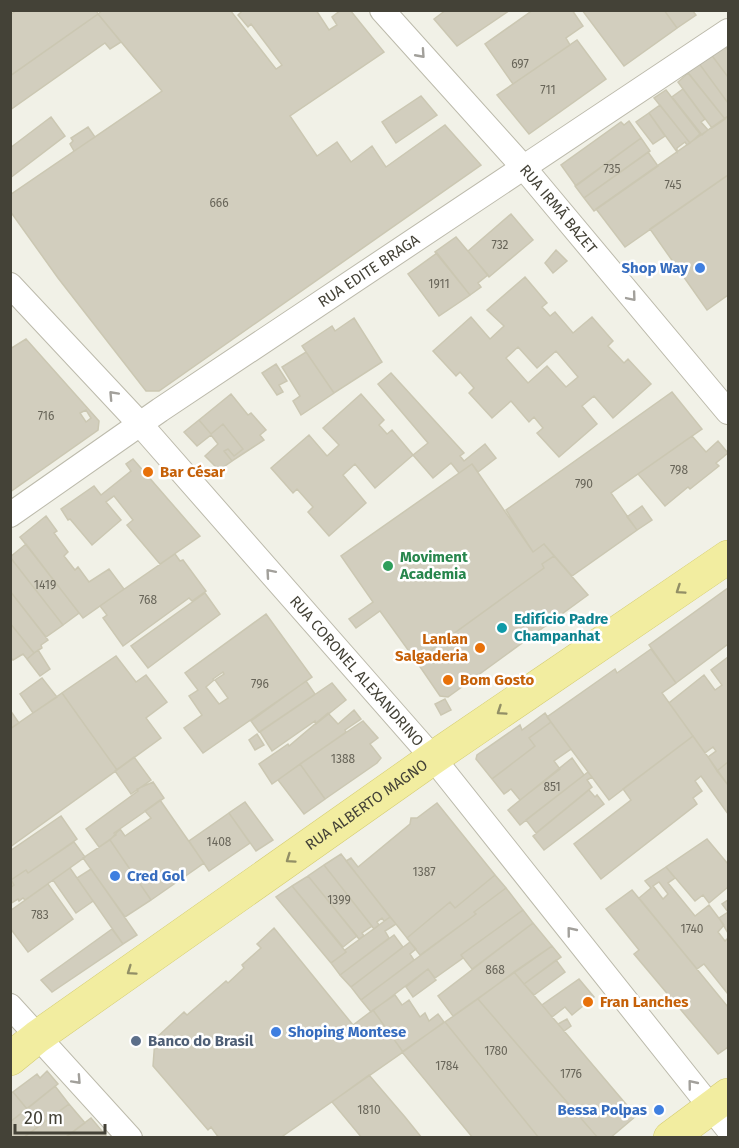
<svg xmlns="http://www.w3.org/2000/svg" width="739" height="1148" viewBox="0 0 739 1148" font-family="'Fira Sans',sans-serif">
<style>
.building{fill:#d2cebe;stroke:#cbc7b2;stroke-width:1.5;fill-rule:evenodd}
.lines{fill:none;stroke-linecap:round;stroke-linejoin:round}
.minor-casing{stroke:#bcbaab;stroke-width:26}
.primary-casing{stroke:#d5cd72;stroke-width:34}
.minor{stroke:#fff;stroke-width:24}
.primary{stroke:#f2eda0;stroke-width:33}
.oneway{stroke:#a2a09b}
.oneway2{stroke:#928f66}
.shop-dot{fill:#3f7fe0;stroke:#fff;stroke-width:2}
.food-dot{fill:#e8710a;stroke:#fff;stroke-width:2}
.leisure-dot{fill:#2e9e5b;stroke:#fff;stroke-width:2}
.culture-dot{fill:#0f9aa8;stroke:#fff;stroke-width:2}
.service-dot{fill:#5c6f8a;stroke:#fff;stroke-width:2}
.labels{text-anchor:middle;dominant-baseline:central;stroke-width:5;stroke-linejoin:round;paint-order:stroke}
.number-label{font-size:12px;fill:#686559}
.street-label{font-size:15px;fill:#444237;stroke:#fff}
.shop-label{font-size:15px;font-weight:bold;fill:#366cbe;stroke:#fff;text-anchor:end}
.food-label{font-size:15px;font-weight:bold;fill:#c56008;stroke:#fff;text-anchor:start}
.leisure-label{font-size:15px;font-weight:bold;fill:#27864d;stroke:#fff;text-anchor:start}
.culture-label{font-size:15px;font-weight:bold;fill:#0d838f;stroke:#fff;text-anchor:start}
.service-label{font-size:15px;font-weight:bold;fill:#4e5e75;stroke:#fff;text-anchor:start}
</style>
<rect width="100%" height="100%" fill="#f1f1e7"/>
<path class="building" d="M 17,10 L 96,10 L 98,14 L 10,76 L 10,15 Z
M 103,10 L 230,10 L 276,69 L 282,65 L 251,24 L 248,27 L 238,15 L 241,12 L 239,10 L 316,10 L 329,30 L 337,25 L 332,17 L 341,10 L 350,10 L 384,52 L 290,116 L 317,156 L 337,142 L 351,162 L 372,146 L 386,167 L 445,125 L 481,165 L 159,391 L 146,391 L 58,278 L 10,211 L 10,195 L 162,91 L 98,14 Z
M 510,10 L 457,46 L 434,19 L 446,10 Z
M 572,10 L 583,26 L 566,38 L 570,45 L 513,84 L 485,44 L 533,10 Z
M 582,10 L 664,10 L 677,28 L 624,66 Z
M 664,10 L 692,10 L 696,15 L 677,28 Z
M 98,14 L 121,42 L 110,49 L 105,43 L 10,110 L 10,76 Z
M 577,40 L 606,79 L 529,134 L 497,95 Z
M 723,44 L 728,50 L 728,77 L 710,53 Z
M 710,53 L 728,77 L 728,103 L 698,62 Z
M 698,62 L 728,103 L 728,116 L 725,119 L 686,70 Z
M 688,73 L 725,119 L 712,128 L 678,82 Z
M 683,89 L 705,119 L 701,122 L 708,130 L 702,135 L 672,97 Z
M 666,90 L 700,134 L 690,143 L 654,98 Z
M 421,96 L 437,115 L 396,143 L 382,122 Z
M 660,105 L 690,143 L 687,145 L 685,142 L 677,148 L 677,152 L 649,113 Z
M 649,113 L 665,136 L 653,144 L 636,122 Z
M 728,116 L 728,175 L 625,247 L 596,209 Z
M 51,117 L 65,136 L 10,178 L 10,148 Z
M 629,121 L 641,138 L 576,186 L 561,165 L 621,122 L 624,125 Z
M 88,127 L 95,137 L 74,151 L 70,144 L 73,141 L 71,138 Z
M 641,138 L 650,151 L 584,198 L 575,186 Z
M 648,152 L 658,166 L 594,211 L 584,198 Z
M 728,175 L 728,295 L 707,310 L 650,229 Z
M 511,214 L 533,240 L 489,277 L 468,251 Z
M 456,237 L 488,275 L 478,283 L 481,287 L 470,295 L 435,252 Z
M 556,250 L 567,261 L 553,273 L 545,263 Z
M 437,253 L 470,295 L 439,316 L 408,274 Z
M 525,277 L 547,303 L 542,307 L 550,316 L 555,312 L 573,333 L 592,317 L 613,341 L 608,346 L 624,363 L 628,359 L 651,384 L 613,418 L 594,396 L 582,406 L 597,424 L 559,457 L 537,433 L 543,428 L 534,417 L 529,422 L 511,401 L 492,418 L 469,393 L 474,388 L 460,372 L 456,376 L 433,351 L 471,317 L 490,339 L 504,326 L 487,310 ZM 518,347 L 537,368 L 556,351 L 578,377 L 566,387 L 547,366 L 528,383 L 506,358 Z
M 354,318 L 382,362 L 334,393 L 302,346 L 332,326 L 335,331 Z
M 26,339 L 99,421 L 98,430 L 10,492 L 10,349 ZM 86,410 L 91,418 L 86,422 L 80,413 Z
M 306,352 L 334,393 L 301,415 L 293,401 L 300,396 L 282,367 Z
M 276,364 L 287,381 L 279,385 L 283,392 L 277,395 L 262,373 Z
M 391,373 L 464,453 L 460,456 L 464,461 L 485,444 L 496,458 L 478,472 L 472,464 L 459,473 L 451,463 L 433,478 L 413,455 L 428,443 L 378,384 Z
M 672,392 L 702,429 L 611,493 L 637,530 L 572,576 L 544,544 L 533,552 L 506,510 Z
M 231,394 L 248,415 L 251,413 L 266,430 L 260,435 L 264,440 L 232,461 L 224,451 L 228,449 L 234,456 L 243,449 L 223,424 L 211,434 L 199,420 Z
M 361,394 L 384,420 L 379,425 L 387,434 L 392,430 L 413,455 L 375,488 L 355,464 L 343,475 L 366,503 L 329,536 L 308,512 L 313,507 L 297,489 L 293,493 L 271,468 L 309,435 L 327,456 L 339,445 L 323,428 Z
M 199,420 L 211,434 L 223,424 L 243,449 L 234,456 L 228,449 L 224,451 L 232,461 L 219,470 L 205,456 L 218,444 L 211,435 L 197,446 L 184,432 Z
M 692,436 L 706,452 L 718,441 L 728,453 L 716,463 L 719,466 L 690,489 L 688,487 L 665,506 L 638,474 Z
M 133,459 L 200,536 L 160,564 L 127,525 L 133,520 L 114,496 L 106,502 L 121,520 L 92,545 L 70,519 L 68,520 L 61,509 L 94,486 L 101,495 L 131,471 L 126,464 Z
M 472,464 L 533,552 L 544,544 L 554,556 L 542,564 L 544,568 L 416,661 L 380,611 L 356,628 L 349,619 L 373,602 L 341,556 Z
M 642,506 L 652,520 L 637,530 L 627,517 Z
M 46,516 L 57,531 L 54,533 L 68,552 L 64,556 L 75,570 L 78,567 L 89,582 L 109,569 L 124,589 L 83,618 L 20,537 Z
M 26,544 L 79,613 L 63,625 L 10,557 Z
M 175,554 L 180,561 L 183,560 L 206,591 L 192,601 L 189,598 L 123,646 L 103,618 L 107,615 L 100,606 Z
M 554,556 L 588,595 L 448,697 L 440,696 L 416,661 L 544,568 L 542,564 Z
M 10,557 L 63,625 L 46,637 L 10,591 Z
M 728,588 L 728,644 L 676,683 L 649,645 Z
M 10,591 L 48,640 L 41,645 L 42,648 L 34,653 L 10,623 Z
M 205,593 L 220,614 L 148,668 L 131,646 Z
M 266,614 L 312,677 L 203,753 L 184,728 L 202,715 L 189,696 L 198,690 L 185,673 ZM 223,672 L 224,674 L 215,680 L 228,698 L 219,704 L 206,687 L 214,680 L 213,679 Z
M 10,623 L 34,653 L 27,659 L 23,654 L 13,660 L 10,657 Z
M 651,649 L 676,683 L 662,693 L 693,736 L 609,800 L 547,717 L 615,669 L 617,673 Z
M 38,650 L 50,669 L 40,676 L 27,659 Z
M 116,656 L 136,682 L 146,675 L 167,702 L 146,718 L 161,738 L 117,770 L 62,693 Z
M 728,657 L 728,762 L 717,771 L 708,757 L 716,751 L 713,747 L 705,753 L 669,703 L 704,675 L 715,690 L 722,685 L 711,670 Z
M 42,678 L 57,697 L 33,713 L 20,694 Z
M 306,681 L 315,694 L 259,732 L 251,721 Z
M 332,683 L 346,700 L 316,724 L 315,721 L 272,751 L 260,732 Z
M 62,693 L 117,770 L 10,847 L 10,729 Z
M 445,699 L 451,710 L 441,715 L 435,704 Z
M 10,710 L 19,723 L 10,729 Z
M 354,710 L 361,719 L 345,730 L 346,732 L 272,784 L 259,764 L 288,744 L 289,746 L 328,713 L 338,724 Z
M 545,713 L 551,722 L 529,738 L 535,746 L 492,779 L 476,759 L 477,755 L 520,725 L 522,730 Z
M 363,721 L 378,738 L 370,744 L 381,758 L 377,763 L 325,799 L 300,764 Z
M 551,722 L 571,749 L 554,761 L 560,769 L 520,800 L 511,789 L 504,794 L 492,779 L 535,746 L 529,738 Z
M 257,734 L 264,745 L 255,750 L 249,740 Z
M 693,736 L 728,785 L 728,814 L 701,776 L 695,781 L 702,791 L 693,798 L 697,804 L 601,879 L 574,844 L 631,800 L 623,789 Z
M 134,757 L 151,780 L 131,794 L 115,771 Z
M 572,758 L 584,775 L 520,825 L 508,810 Z
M 728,762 L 728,785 L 717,771 Z
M 300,764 L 325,799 L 304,814 L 278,780 Z
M 588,772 L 592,777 L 587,780 L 592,787 L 536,833 L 526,820 Z
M 153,782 L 164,798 L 114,833 L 116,835 L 99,847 L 86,829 L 138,791 L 137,789 Z
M 589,790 L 595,797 L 597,795 L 604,804 L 544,850 L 533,836 Z
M 160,800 L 204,863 L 151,900 L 110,840 L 120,829 L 125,836 L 151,818 L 145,811 Z
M 245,802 L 273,840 L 256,851 L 229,813 Z
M 437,803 L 495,875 L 455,908 L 450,902 L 407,938 L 346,861 L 351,858 L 358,867 L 410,824 L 411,818 L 417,818 Z
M 229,813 L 250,843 L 209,871 L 189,841 Z
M 61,816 L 77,839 L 28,873 L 26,870 L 11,880 L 14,885 L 10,888 L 10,851 Z
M 707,839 L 728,864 L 728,887 L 709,903 L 703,895 L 695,901 L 666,867 Z
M 110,840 L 151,900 L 125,917 L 83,858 Z
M 74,842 L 85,857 L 25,900 L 23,898 L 19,901 L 18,899 L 10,904 L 10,888 L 14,885 L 11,880 L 26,870 L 28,873 Z
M 341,854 L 390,917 L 384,921 L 382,918 L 377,922 L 379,925 L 374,929 L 324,865 Z
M 324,865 L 372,926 L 362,933 L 364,936 L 359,939 L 308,876 Z
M 666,867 L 675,878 L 668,883 L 695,916 L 709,905 L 724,925 L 718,932 L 725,941 L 728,938 L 728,994 L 704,964 L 697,969 L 639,898 L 651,888 L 645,881 ZM 659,882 L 668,894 L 663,899 L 653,886 Z
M 70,868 L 93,901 L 76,913 L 53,880 Z
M 91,869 L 137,935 L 123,944 L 77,878 Z
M 495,875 L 506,888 L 474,912 L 476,914 L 420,955 L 407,938 L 450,902 L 455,908 Z
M 308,876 L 357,936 L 343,947 L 292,886 Z
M 48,884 L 73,919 L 28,952 L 10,928 L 10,911 Z
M 292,886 L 346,952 L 331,963 L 276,897 Z
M 506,888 L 523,910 L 461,955 L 463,958 L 435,978 L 428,969 L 371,1012 L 361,1000 L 476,914 L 474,912 Z
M 632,890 L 728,1007 L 728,1047 L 718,1054 L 634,954 L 639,950 L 606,909 Z
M 728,900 L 728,933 L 719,918 L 728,912 L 722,904 Z
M 523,910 L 533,923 L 472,969 L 461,955 Z
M 390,917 L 396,924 L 385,931 L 389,938 L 340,975 L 331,963 L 346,952 L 345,950 Z
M 533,923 L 552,946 L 453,1016 L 438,996 Z
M 274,928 L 353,1025 L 373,1010 L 403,1052 L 280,1138 L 219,1138 L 211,1127 L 208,1130 L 153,1066 L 155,1039 L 184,1012 L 187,1015 L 226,981 L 228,983 L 244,968 L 242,965 L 261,948 L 257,944 Z
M 112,929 L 123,944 L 52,992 L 41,980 Z
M 394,935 L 403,947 L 351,987 L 340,975 Z
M 410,942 L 416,949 L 410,954 L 414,960 L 361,1000 L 351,987 Z
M 552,946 L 561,957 L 524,984 L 514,972 Z
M 556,960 L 565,972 L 534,995 L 524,984 Z
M 428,969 L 436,980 L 413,997 L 406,987 Z
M 514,972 L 636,1116 L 610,1138 L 598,1138 L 478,999 Z
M 579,979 L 594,997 L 572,1015 L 565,1007 L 552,1017 L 542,1005 Z
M 395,995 L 402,1005 L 409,1000 L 420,1017 L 425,1013 L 429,1021 L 438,1014 L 444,1022 L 403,1052 L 373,1010 Z
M 478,999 L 598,1138 L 539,1138 L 445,1022 Z
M 567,1019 L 571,1026 L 564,1031 L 558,1024 Z
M 445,1022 L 539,1138 L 473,1138 L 402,1052 Z
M 47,1071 L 58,1084 L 27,1109 L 13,1092 L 37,1074 L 40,1078 Z
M 369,1075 L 405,1117 L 422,1138 L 362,1138 L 332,1102 Z
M 55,1086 L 69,1104 L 23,1138 L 11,1138 L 10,1122 Z
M 13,1092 L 27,1109 L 10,1122 L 10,1093 Z
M 69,1104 L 85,1123 L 65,1138 L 23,1138 Z
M 91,1118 L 107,1137 L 65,1138 L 67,1136 Z"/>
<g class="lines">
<defs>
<g id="minor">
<path id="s1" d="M 382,10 L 524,168 L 728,412"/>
<path id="s2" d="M 10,285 L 140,424 L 433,758 L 728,1129"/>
<path id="s3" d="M 10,515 L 160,410 L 728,31"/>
<path d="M 10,1006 L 130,1138"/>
</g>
<g id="primary">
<path id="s4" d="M 10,1059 L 37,1037 L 433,758 L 728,557"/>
<path d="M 670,1138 L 728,1095"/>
</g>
</defs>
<use href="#minor" class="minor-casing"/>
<use href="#primary" class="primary-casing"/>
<use href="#minor" class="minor"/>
<use href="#primary" class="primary"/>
</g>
<defs><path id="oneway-chevron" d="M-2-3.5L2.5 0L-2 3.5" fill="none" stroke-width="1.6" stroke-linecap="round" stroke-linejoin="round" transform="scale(1.5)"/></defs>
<g class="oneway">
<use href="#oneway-chevron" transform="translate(421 54) rotate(48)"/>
<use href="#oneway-chevron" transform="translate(632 297) rotate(50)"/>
<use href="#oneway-chevron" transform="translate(113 395) rotate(-133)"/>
<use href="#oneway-chevron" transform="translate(270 573) rotate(-131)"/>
<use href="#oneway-chevron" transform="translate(571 931) rotate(-129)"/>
<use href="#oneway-chevron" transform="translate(77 1080) rotate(47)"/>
<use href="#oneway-chevron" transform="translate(692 1084) rotate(-129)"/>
</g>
<g class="oneway2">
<use href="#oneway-chevron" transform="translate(680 590) rotate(146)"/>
<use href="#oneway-chevron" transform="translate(501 711) rotate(146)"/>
<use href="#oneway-chevron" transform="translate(290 859) rotate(145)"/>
<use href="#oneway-chevron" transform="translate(131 971) rotate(145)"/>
</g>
<g class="shop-dot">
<circle cx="700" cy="268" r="6"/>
<circle cx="115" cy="876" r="6"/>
<circle cx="276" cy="1032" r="6"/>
<circle cx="659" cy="1110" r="6"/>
</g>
<g class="food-dot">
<circle cx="148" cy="472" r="6"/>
<circle cx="480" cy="648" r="6"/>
<circle cx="448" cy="680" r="6"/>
<circle cx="588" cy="1002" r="6"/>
</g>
<circle class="leisure-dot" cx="388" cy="566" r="6"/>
<circle class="culture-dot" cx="502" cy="628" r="6"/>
<circle class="service-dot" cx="136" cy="1041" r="6"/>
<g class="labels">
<g class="number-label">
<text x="520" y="64">697</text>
<text x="548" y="90">711</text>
<text x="612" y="169">735</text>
<text x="673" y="185">745</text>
<text x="219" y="203">666</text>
<text x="500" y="245">732</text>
<text x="439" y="284">1911</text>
<text x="46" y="416">716</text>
<text x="679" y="470">798</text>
<text x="584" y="484">790</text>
<text x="45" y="585">1419</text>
<text x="148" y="600">768</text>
<text x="260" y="684">796</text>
<text x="343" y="759">1388</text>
<text x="552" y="787">851</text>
<text x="219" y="842">1408</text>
<text x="424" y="872">1387</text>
<text x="339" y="900">1399</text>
<text x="40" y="915">783</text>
<text x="692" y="929">1740</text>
<text x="495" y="970">868</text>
<text x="496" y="1051">1780</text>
<text x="447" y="1066">1784</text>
<text x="571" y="1074">1776</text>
<text x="369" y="1110">1810</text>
</g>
<g class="street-label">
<text stroke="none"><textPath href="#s1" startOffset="266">RUA IRMÃ BAZET</textPath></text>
<text stroke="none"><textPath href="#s3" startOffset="434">RUA EDITE BRAGA</textPath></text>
<text stroke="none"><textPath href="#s2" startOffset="519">RUA CORONEL ALEXANDRINO</textPath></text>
<text stroke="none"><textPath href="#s4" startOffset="438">RUA ALBERTO MAGNO</textPath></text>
</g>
<g class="shop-label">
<text x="688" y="268">Shop Way</text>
<text x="127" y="876" text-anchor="start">Cred Gol</text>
<text x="288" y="1032" text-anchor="start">Shoping Montese</text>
<text x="647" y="1110">Bessa Polpas</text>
</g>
<g class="food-label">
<text x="160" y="472">Bar César</text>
<text x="468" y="639" text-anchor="end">Lanlan<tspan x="468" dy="17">Salgaderia</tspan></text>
<text x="460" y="680">Bom Gosto</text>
<text x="600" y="1002">Fran Lanches</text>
</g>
<g class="leisure-label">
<text x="400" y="557">Moviment<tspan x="400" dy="17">Academia</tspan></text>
</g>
<g class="culture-label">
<text x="514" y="619">Edifício Padre<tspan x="514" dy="17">Champanhat</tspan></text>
</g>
<g class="service-label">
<text x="148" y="1041">Banco do Brasil</text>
</g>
</g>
<rect width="739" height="1148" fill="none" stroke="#444237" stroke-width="24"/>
<path d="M15 1124v9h90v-9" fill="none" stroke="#444237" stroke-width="3"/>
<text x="24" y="1124" font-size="18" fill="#444237" stroke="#ffffff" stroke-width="4.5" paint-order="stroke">20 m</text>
</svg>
